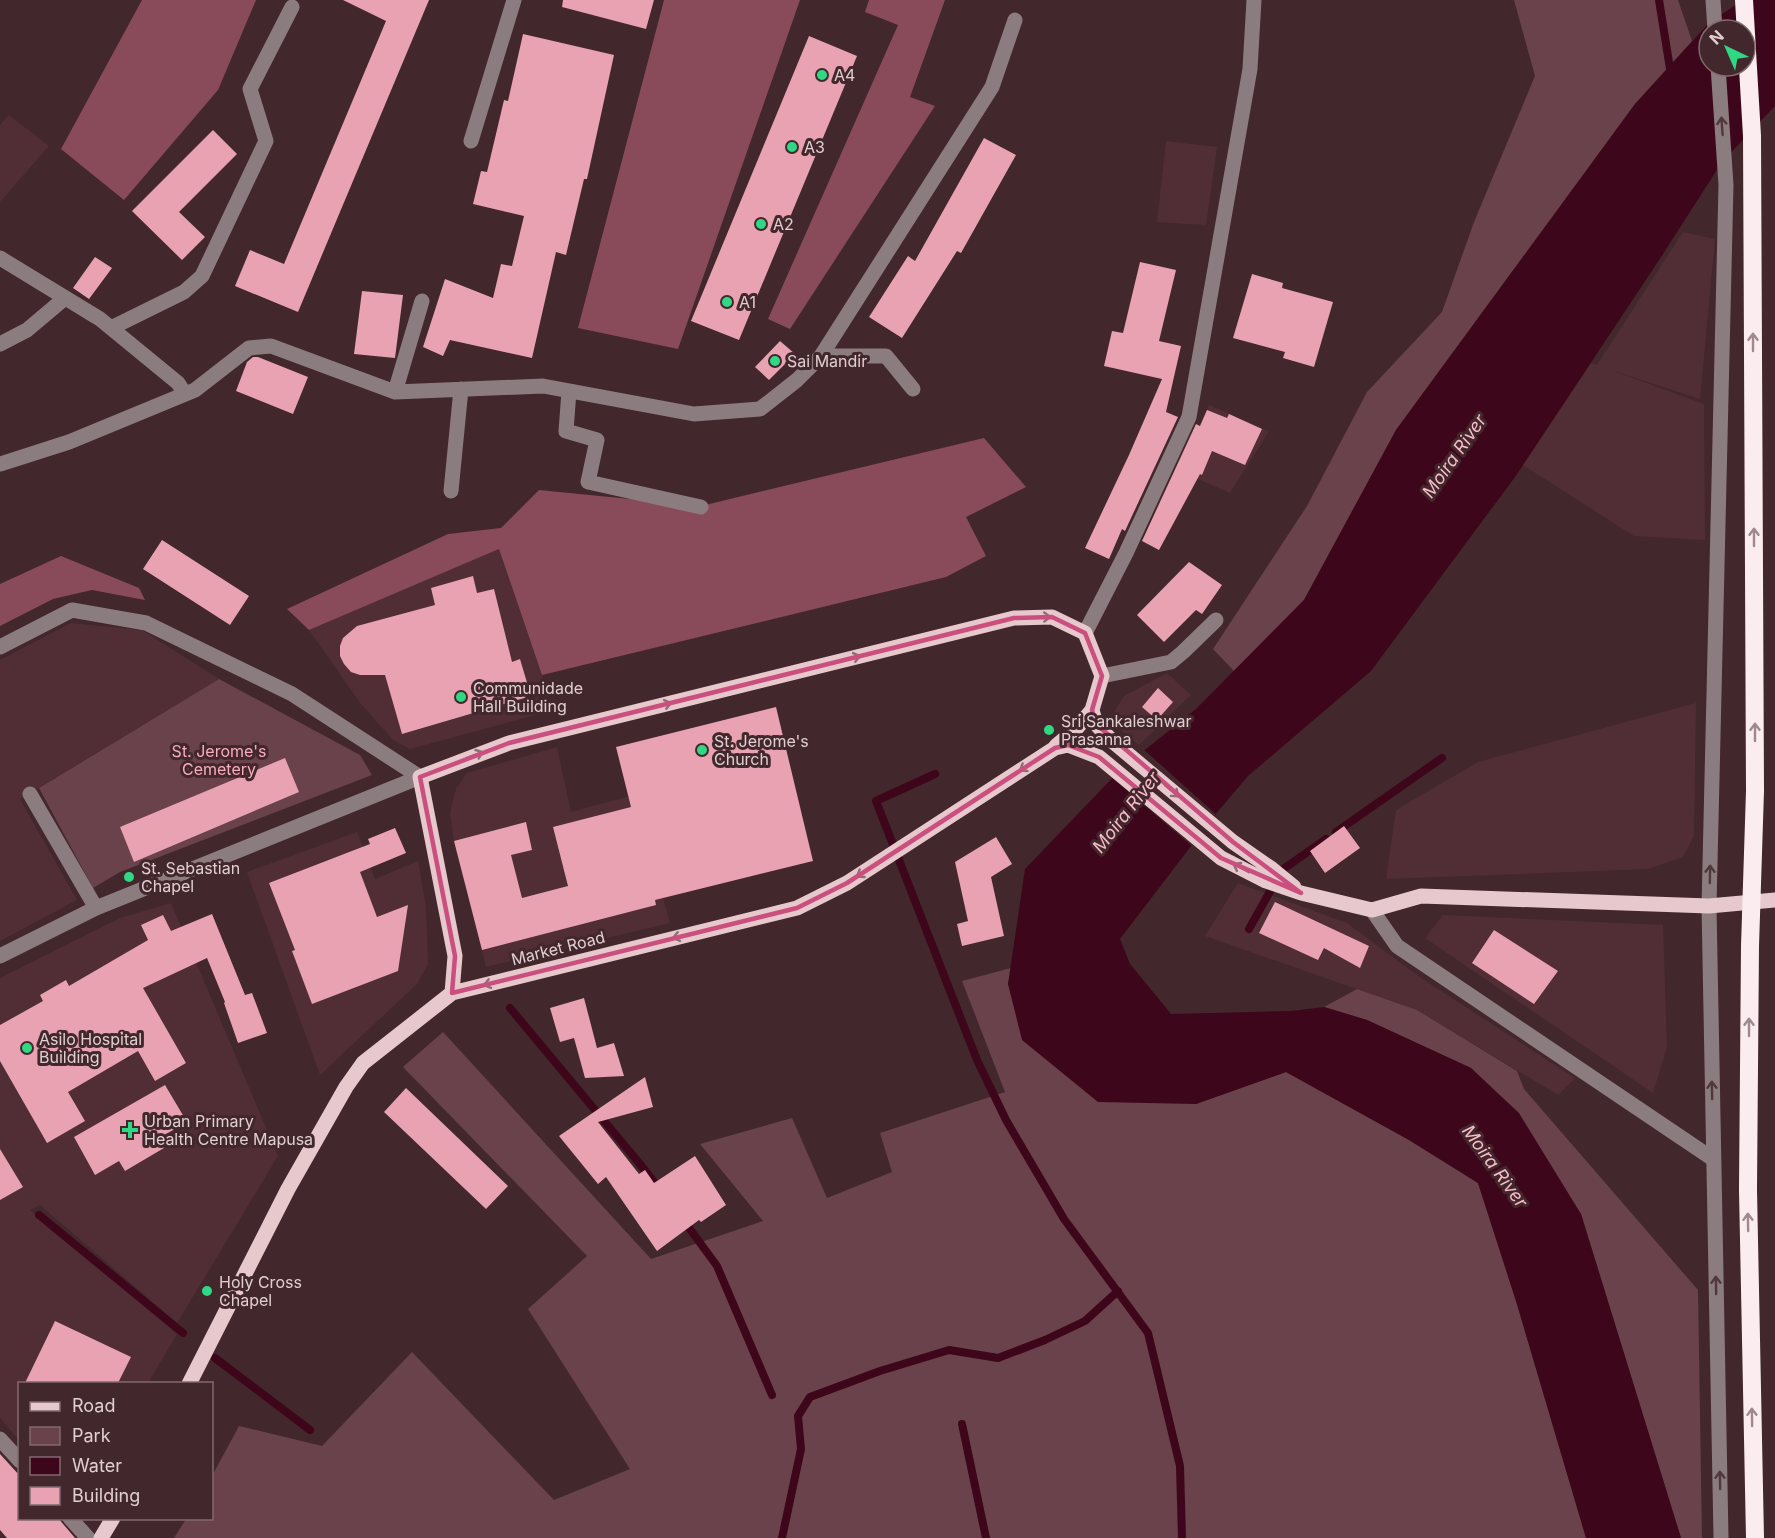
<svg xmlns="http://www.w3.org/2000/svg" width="1775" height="1538" viewBox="0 0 1775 1538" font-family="Inter,sans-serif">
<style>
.built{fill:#512e36}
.green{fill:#6a424b}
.forest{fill:#894b5a}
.water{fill:#3e061a;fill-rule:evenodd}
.pier{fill:#42272d}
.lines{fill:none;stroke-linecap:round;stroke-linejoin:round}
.stream{stroke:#3e061a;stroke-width:8}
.building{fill:#e8a2b1}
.minor{stroke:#8b7c7f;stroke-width:15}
.major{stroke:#e6c8cd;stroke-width:15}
.highway{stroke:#fbecef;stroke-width:18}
.highway-bridge{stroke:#fbecef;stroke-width:18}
.oneway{stroke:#51383d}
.oneway2{stroke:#9e8a8e}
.oneway3{stroke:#8c6f75}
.marked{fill:none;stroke:#cb4f7e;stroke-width:4.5;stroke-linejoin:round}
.poi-dot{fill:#30d883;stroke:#42272d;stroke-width:2}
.labels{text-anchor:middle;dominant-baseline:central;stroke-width:6;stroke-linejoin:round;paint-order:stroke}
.poi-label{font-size:16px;fill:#e0ced1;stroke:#42272d;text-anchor:start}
.park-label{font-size:16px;fill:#f9acbc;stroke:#42272d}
.street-label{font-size:16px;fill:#e0ced1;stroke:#42272d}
.water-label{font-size:18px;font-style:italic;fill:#f7bcc8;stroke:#42272d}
</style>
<rect width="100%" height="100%" fill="#42272d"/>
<path class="built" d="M 9,115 L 49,146 L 0,202 L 0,125 Z
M 1166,141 L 1217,147 L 1206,225 L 1157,222 Z
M 1683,232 L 1715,239 L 1700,399 L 1608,369 L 1704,404 L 1705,540 L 1634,536 L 1523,465 L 1591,363 L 1597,365 Z
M 1209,405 L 1269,431 L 1230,493 L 1180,471 Z
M 499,549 L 542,675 L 551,711 L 410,749 L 393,740 L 361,704 L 309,630 Z
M 71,623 L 142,630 L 219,679 L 20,799 L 77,900 L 0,941 L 0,660 Z
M 1167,673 L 1191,695 L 1139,745 L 1109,720 L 1124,696 Z
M 1696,703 L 1694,836 L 1683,857 L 1648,869 L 1386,879 L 1396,810 L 1478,762 Z
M 557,747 L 571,812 L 634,795 L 670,923 L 486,967 L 454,841 L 450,813 L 456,789 L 467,773 Z
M 357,832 L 375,879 L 418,861 L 426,907 L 428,964 L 417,984 L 320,1075 L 247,872 Z
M 1238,883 L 1347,923 L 1421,978 L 1575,1078 L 1558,1095 L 1417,1010 L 1205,936 Z
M 171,903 L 278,1156 L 177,1323 L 40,1205 L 30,1210 L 177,1334 L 148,1383 L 20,1384 L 19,1440 L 0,1418 L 0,978 L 120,918 Z
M 1443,915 L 1663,925 L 1667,1047 L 1653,1093 L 1425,938 Z"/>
<path class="green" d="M 1514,0 L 1678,0 L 1692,41 L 1635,104 L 1396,430 L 1304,600 L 1234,671 L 1213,649 L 1307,506 L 1367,392 L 1442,312 L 1474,222 L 1535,76 Z
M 219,679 L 360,755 L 372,775 L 120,872 L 93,888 L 39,788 Z
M 1011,968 L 1008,985 L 1196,1104 L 1286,1072 L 1409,1140 L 1478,1183 L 1516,1301 L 1586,1538 L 174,1538 L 186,1519 L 212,1518 L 212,1476 L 239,1426 L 322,1446 L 412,1352 L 554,1500 L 630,1469 L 528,1309 L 587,1256 L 403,1067 L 443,1032 L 651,1259 L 763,1221 L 700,1144 L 792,1118 L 827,1198 L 892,1172 L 880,1133 L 1005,1092 L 962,981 Z
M 1357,989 L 1417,1010 L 1517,1071 L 1524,1089 L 1698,1290 L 1702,1538 L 1681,1538 L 1581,1214 L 1471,1068 L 1367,1020 L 1324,1007 Z"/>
<path class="forest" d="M 142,0 L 256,0 L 218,90 L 124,200 L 61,149 Z
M 664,0 L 800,0 L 678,349 L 578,328 Z
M 869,0 L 945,0 L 910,97 L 935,106 L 790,329 L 768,319 L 898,25 L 865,12 Z
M 984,438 L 1026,487 L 966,517 L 986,556 L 946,577 L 542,675 L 499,549 L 309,630 L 287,609 L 448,534 L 501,528 L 539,490 L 701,506 Z
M 61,556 L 139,588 L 145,600 L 92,590 L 53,599 L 0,626 L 0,584 Z"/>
<path class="water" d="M 1743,0 L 1775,0 L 1775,106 L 1722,162 L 1663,254 L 1515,477 L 1371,671 L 1248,776 L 1214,816 L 1120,939 L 1130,964 L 1171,1014 L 1291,1011 L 1324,1007 L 1367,1020 L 1471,1068 L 1519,1113 L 1581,1214 L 1681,1538 L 1586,1538 L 1516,1301 L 1478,1183 L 1409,1140 L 1286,1072 L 1196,1104 L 1098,1102 L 1022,1040 L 1008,984 L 1025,869 L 1120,770 L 1196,709 L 1304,600 L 1396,430 L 1635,104 L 1709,23 ZM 1709,30 L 1745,30 L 1745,66 L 1709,66 Z"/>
<path class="pier" d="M 1142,748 L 1218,816 L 1193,847 L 1110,776 Z"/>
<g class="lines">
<path class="stream" d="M 1659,0 L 1671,75
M 935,774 L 876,801 L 977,1060 L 1006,1120 L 1064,1219 L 1148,1333 L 1180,1466 L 1182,1538
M 1336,832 L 1442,758
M 1249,929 L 1282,870 L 1326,839
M 510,1008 L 640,1164 L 660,1190
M 39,1215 L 183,1333
M 684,1221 L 717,1266 L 772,1395
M 215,1358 L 310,1430
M 962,1424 L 986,1538
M 782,1538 L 801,1449 L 798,1416 L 810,1397 L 880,1371 L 949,1350 L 998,1358 L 1045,1340 L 1085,1321 L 1118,1291"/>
</g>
<path class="building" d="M 343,0 L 429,0 L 298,312 L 235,286 L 250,250 L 284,264 L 386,21 Z
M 563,0 L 654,0 L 646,29 L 562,7 Z
M 523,34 L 614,55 L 587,179 L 584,179 L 566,255 L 556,252 L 532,358 L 450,340 L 443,356 L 423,347 L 445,279 L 493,298 L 501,264 L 512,266 L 524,216 L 473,204 L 481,171 L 487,172 L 504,100 L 508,101 Z
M 809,36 L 857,56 L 739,340 L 691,321 Z
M 213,130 L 237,154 L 179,212 L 205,237 L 182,260 L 132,211 Z
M 984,138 L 1016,155 L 961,253 L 957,251 L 902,338 L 869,317 L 908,256 L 915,261 Z
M 95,257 L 112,268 L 89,299 L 73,288 Z
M 1140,262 L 1176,270 L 1159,341 L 1181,346 L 1166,412 L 1178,417 L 1125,531 L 1122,529 L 1109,559 L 1085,548 L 1129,455 L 1162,379 L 1104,366 L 1112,331 L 1123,333 Z
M 1252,274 L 1283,283 L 1282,288 L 1333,302 L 1314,367 L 1283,358 L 1285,352 L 1233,338 Z
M 362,291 L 403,295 L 395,358 L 354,354 Z
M 780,341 L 795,354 L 769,380 L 755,367 Z
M 253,357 L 258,357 L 308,377 L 293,414 L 236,391 L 247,362 Z
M 1207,410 L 1227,418 L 1229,414 L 1262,429 L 1245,465 L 1212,451 L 1202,475 L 1200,474 L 1159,550 L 1142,541 L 1196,424 L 1200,426 Z
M 162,540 L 249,596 L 230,625 L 143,569 Z
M 1189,562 L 1222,585 L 1202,614 L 1196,610 L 1164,642 L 1137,615 Z
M 473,576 L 477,593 L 494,589 L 512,662 L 520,659 L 531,696 L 402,734 L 385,675 L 360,675 L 351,672 L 344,664 L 340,656 L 340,646 L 343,638 L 357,626 L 435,605 L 431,588 Z
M 1158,688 L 1173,702 L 1157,720 L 1142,707 Z
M 776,707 L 813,861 L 655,900 L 656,905 L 482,950 L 454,841 L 526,822 L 532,850 L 511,855 L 522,898 L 568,886 L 553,827 L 631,807 L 616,747 Z
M 285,758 L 299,792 L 134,862 L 120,827 Z
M 1344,826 L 1360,848 L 1325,873 L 1310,851 Z
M 395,828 L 406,853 L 360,872 L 377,917 L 408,905 L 398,971 L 312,1004 L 292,951 L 295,950 L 269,883 L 370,844 L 368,839 Z
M 996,837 L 1012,864 L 991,877 L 1004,936 L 962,946 L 957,924 L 968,921 L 955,862 Z
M 1275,902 L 1369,946 L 1360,968 L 1324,948 L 1318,960 L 1259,933 Z
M 212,914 L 245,995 L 252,993 L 267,1033 L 238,1043 L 224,1003 L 225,1002 L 207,958 L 143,988 L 186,1063 L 155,1081 L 138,1051 L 68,1092 L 85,1121 L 47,1143 L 0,1061 L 0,1025 L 43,1001 L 40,995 L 66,980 L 69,986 L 148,940 L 141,925 L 163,915 L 171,931 Z
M 1494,930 L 1558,971 L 1534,1004 L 1472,963 Z
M 584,998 L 597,1048 L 614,1043 L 624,1076 L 585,1078 L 574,1038 L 560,1042 L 550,1008 Z
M 645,1077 L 653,1107 L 598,1122 L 639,1174 L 645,1170 L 654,1183 L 695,1156 L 726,1205 L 701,1222 L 699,1220 L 657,1251 L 606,1177 L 598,1184 L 559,1136 Z
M 165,1085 L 187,1122 L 159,1138 L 164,1148 L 125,1171 L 119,1161 L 95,1175 L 74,1137 Z
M 406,1088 L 508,1186 L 486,1209 L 384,1112 Z
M 0,1149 L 23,1187 L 0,1200 Z
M 55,1321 L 131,1357 L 118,1383 L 25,1383 Z
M 0,1454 L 20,1476 L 20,1518 L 58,1518 L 75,1538 L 7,1538 L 0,1530 Z"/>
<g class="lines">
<path class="minor" d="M 1713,0 L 1715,30
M 1718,66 L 1726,185 L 1709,906 L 1721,1538
M 471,141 L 514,0
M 0,258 L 100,319 L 178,383 L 185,394
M 111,328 L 184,292 L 202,276 L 266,141 L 250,89 L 292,7
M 0,344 L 27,330 L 65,298
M 821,356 L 886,356 L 913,389
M 569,391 L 566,431 L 597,440 L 588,482 L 701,507
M 395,392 L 422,301
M 0,464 L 69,442 L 195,390 L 249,348 L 271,346 L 395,392 L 543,386 L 694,414 L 760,409 L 797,380 L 821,356 L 992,87 L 1015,20
M 451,491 L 461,389
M 1085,633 L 1126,553 L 1189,417 L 1250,69 L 1254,0
M 0,647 L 72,610 L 146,623 L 292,694 L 420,777
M 1102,676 L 1171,662 L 1183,652 L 1216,620
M 30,794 L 96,908
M 1372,910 L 1397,946 L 1713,1159
M 0,956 L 96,908 L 420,777
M 0,1439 L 20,1461
M 70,1518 L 88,1538"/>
<path class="major" d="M 1056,746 L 1076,729 L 1092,710
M 452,993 L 455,956 L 420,777 L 509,743 L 1014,618 L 1052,617 L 1085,633 L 1102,676 L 1092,710 L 1096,724 L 1111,740 L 1233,842 L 1272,869 L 1294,887
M 189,1384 L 288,1189 L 346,1087 L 363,1063 L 452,993 L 797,908 L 847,883 L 1055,748 L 1068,745 L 1099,757 L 1221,858 L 1266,881 L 1301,893 L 1372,910 L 1421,896 L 1709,906 L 1775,900
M 101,1538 L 113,1518"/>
<path class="highway" d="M 1744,0 L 1752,136 L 1755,791
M 1750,946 L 1748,1190 L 1755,1538"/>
<path class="highway-bridge" d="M 1750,946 L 1755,791"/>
</g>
<defs><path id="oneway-shaft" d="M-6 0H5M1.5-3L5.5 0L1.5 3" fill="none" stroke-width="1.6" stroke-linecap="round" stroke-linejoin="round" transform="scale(1.5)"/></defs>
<g class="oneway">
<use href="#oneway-shaft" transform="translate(1722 126) rotate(-94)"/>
<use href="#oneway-shaft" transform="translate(1710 874) rotate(-89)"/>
<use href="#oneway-shaft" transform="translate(1712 1090) rotate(-91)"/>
<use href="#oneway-shaft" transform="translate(1716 1285) rotate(-91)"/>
<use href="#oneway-shaft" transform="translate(1720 1480) rotate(-91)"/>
</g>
<g class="oneway2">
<use href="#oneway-shaft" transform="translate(1753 342) rotate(-90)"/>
<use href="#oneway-shaft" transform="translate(1754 537) rotate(-90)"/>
<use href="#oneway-shaft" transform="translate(1755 732) rotate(-90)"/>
<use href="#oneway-shaft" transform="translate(1749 1027) rotate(-90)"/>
<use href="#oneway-shaft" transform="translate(1748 1222) rotate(-91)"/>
<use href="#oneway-shaft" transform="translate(1752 1417) rotate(-91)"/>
</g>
<g class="oneway3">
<use href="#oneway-shaft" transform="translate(1042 617) rotate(-1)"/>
<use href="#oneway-shaft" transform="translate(852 658) rotate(-14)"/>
<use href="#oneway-shaft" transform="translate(663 705) rotate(-14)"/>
<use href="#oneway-shaft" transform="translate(475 755) rotate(-21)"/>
<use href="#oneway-shaft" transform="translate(1027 766) rotate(147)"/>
<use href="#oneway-shaft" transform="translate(1172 791) rotate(40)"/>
<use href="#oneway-shaft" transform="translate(1241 868) rotate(-152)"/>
<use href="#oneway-shaft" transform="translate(864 872) rotate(147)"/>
<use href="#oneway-shaft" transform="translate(681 936) rotate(166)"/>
<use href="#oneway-shaft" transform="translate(492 983) rotate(165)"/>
</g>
<path class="marked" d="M 1052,617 L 1085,633 L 1102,676 L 1092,710 L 1096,724 L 1233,842 L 1301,893 L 1221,858 L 1099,757 L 1068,745 L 1055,748 L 847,883 L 797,908 L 452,993 L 455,956 L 420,777 L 509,743 L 1014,618 Z"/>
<g class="poi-dot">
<circle cx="822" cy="75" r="6"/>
<circle cx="792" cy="147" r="6"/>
<circle cx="761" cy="224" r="6"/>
<circle cx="727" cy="302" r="6"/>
<circle cx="775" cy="361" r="6"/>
<circle cx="461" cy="697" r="6"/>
<circle cx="1049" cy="730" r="6"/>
<circle cx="702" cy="750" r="6"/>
<circle cx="129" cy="877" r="6"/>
<circle cx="27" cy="1048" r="6"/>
<path d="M127 1121h6v6h6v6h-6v6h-6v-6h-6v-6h6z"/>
<circle cx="207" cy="1291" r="6"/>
</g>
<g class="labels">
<g class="poi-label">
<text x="834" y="75">A4</text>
<text x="804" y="147">A3</text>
<text x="773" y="224">A2</text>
<text x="739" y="302">A1</text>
<text x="787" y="361">Sai Mandir</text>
<text x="473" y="688">Communidade<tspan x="473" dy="18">Hall Building</tspan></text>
<text x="1061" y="721">Sri Sankaleshwar<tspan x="1061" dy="18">Prasanna</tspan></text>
<text x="714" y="741">St. Jerome's<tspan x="714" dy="18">Church</tspan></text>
<text x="141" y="868">St. Sebastian<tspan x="141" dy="18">Chapel</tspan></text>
<text x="39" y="1039">Asilo Hospital<tspan x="39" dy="18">Building</tspan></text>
<text x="144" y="1121">Urban Primary<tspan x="144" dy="18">Health Centre Mapusa</tspan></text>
<text x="219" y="1282">Holy Cross<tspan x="219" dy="18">Chapel</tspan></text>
</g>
<g class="park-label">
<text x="219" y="751">St. Jerome's<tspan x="219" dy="18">Cemetery</tspan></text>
</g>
<g class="street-label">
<text transform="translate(558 948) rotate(-14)">Market Road</text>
</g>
<g class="water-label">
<text transform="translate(1454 456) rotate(-55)">Moira River</text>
<text transform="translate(1126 812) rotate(-52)">Moira River</text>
<text transform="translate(1495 1166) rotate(54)">Moira River</text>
</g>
</g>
<rect x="18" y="1382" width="195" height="138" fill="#42272d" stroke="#816a6f" stroke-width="1.5"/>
<rect x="30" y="1402" width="30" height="9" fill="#e6c8cd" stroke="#816a6f" stroke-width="1.5"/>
<text x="72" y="1412" font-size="18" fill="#e0ced1">Road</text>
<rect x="30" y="1427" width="30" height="18" fill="#6a424b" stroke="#816a6f" stroke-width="1.5"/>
<text x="72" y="1442" font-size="18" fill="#e0ced1">Park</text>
<rect x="30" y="1457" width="30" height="18" fill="#3e061a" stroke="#816a6f" stroke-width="1.5"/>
<text x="72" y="1472" font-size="18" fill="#e0ced1">Water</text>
<rect x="30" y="1487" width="30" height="18" fill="#e8a2b1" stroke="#816a6f" stroke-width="1.5"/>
<text x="72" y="1502" font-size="18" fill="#e0ced1">Building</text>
<g transform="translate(1727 48) rotate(316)"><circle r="28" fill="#42272d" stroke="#816a6f" stroke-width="1.5"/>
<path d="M0-4.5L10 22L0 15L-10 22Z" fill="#30d883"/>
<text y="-9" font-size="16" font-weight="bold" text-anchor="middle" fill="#e0ced1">N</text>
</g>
</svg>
